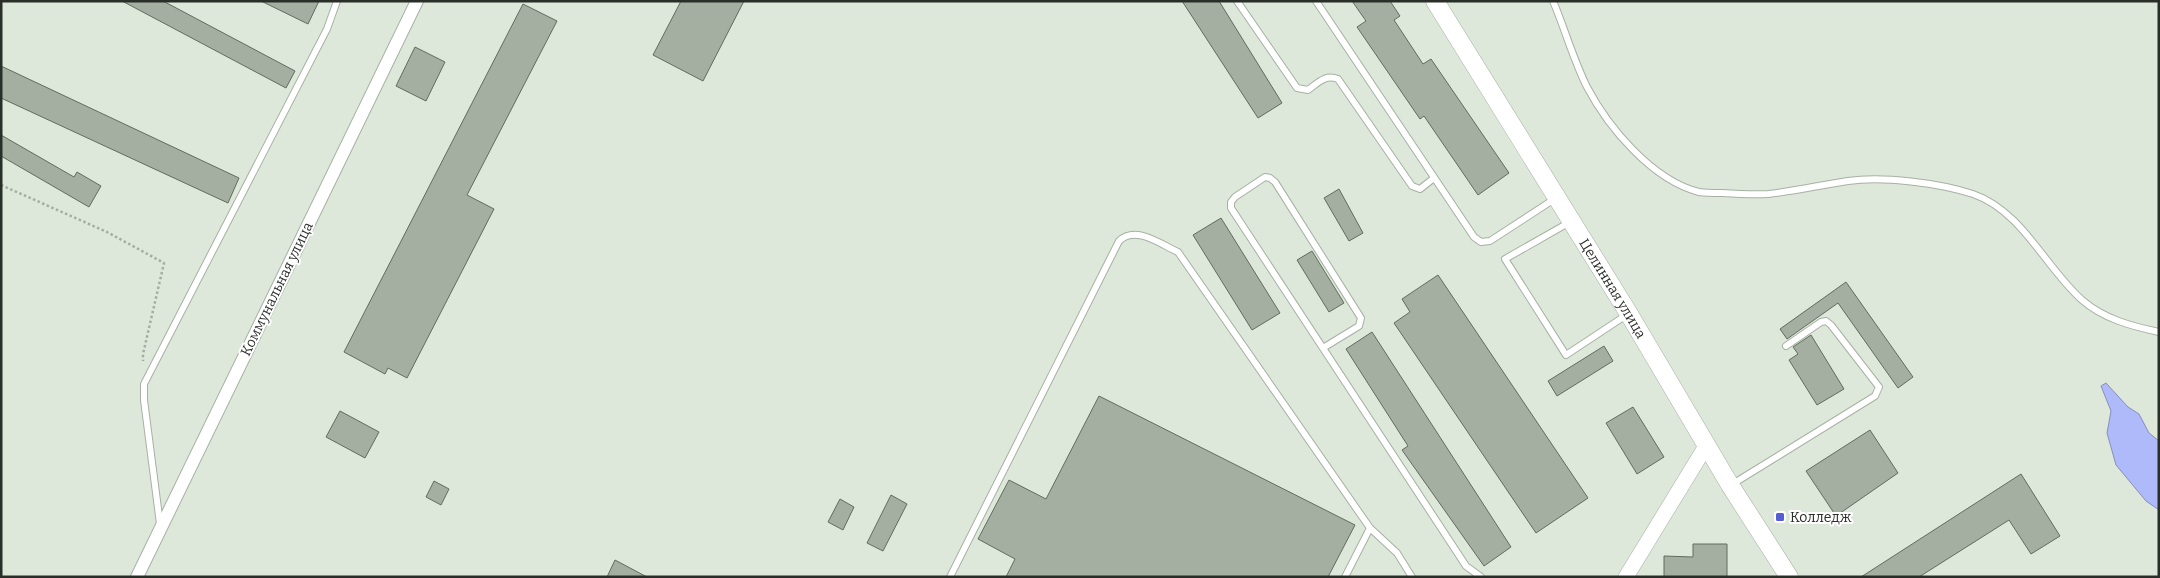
<svg xmlns="http://www.w3.org/2000/svg" width="2160" height="578" viewBox="0 0 2160 578" font-family="Bitter,serif">
<style>
.water{fill:#aebafa;stroke:#8690bb}
.building{fill:#a4afa1;stroke:#616b5e}
.lines{fill:none;stroke-linecap:round;stroke-linejoin:round}
.service-casing{stroke:#a6b1a3;stroke-width:8}
.minor-casing{stroke:#a6b1a3;stroke-width:14}
.tertiary-casing{stroke:#a6b1a3;stroke-width:16}
.secondary-casing{stroke:#a6b1a3;stroke-width:19}
.path{stroke:#a4ada2;stroke-width:2.5;stroke-dasharray:2.5 2.5;stroke-linecap:butt}
.service{stroke:#fff;stroke-width:6}
.minor{stroke:#fff;stroke-width:12}
.tertiary{stroke:#fff;stroke-width:15}
.secondary{stroke:#fff;stroke-width:18}
.poi-dot{fill:#555dd4;stroke:#fff;stroke-width:2}
.labels{text-anchor:middle;dominant-baseline:central;stroke-width:4;stroke-linejoin:round;paint-order:stroke}
.street-label{font-size:14px;fill:#2a2e29;stroke:#fff}
.poi-label{font-size:14px;fill:#2a2e29;stroke:#fff;text-anchor:start}
</style>
<rect width="100%" height="100%" fill="#dde8da"/>
<path class="water" d="M 2106,383 L 2128,407 L 2139,414 L 2149,433 L 2159,441 L 2159,510 L 2146,501 L 2116,465 L 2107,433 L 2111,411 L 2101,386 Z"/>
<path class="building" d="M 122,1 L 163,1 L 295,71 L 286,88 Z
M 261,1 L 319,1 L 308,24 Z
M 681,1 L 744,1 L 703,81 L 653,55 Z
M 1182,1 L 1219,1 L 1282,103 L 1258,118 Z
M 1352,1 L 1390,1 L 1400,16 L 1394,20 L 1423,64 L 1431,59 L 1509,173 L 1478,195 L 1424,116 L 1420,119 L 1357,27 L 1366,21 Z
M 523,4 L 557,21 L 467,195 L 494,209 L 407,378 L 388,368 L 385,374 L 344,352 Z
M 415,47 L 445,62 L 426,101 L 396,86 Z
M 1,66 L 239,178 L 228,203 L 1,98 Z
M 1,135 L 74,177 L 77,172 L 101,186 L 89,207 L 1,156 Z
M 1339,189 L 1363,233 L 1349,241 L 1324,198 Z
M 1221,218 L 1280,313 L 1252,330 L 1193,235 Z
M 1312,251 L 1344,303 L 1329,312 L 1297,260 Z
M 1438,275 L 1588,498 L 1536,533 L 1394,323 L 1410,312 L 1402,299 Z
M 1846,282 L 1913,377 L 1898,388 L 1838,303 L 1787,339 L 1780,329 Z
M 1372,332 L 1511,547 L 1484,566 L 1402,450 L 1408,446 L 1346,349 Z
M 1811,335 L 1844,389 L 1817,405 L 1789,360 L 1798,354 L 1793,347 Z
M 1604,346 L 1613,361 L 1557,396 L 1548,381 Z
M 1099,396 L 1355,525 L 1328,577 L 1006,577 L 1015,559 L 978,539 L 1009,480 L 1046,499 Z
M 1633,407 L 1664,457 L 1637,474 L 1606,423 Z
M 340,411 L 379,432 L 365,458 L 326,437 Z
M 1870,430 L 1898,473 L 1836,516 L 1806,471 Z
M 2021,474 L 2060,536 L 2031,554 L 2009,520 L 1919,577 L 1861,577 Z
M 434,481 L 449,489 L 441,505 L 426,497 Z
M 891,495 L 907,504 L 883,551 L 867,543 Z
M 840,499 L 854,507 L 843,530 L 828,522 Z
M 1693,544 L 1727,544 L 1727,577 L 1664,577 L 1664,556 L 1693,557 Z
M 615,560 L 647,577 L 607,577 Z"/>
<g class="lines">
<defs>
<path id="service" d="M 1237,1 L 1297,88 L 1308,90 C 1318,83 1325,74 1338,79 L 1412,186 L 1420,189 L 1434,178
M 1316,1 L 1474,237 L 1481,242 L 1490,241 L 1556,198
M 1553,1 C 1565,29 1573,59 1587,87 C 1608,127 1652,180 1699,192 C 1706,193 1715,193 1722,193 C 1737,194 1753,195 1768,194 C 1795,191 1821,185 1848,181 C 1883,176 1939,183 1973,194 C 2022,211 2045,267 2082,300 C 2104,319 2131,326 2159,332
M 1570,222 L 1505,259 L 1566,355 L 1628,314
M 1323,348 L 1359,326 L 1361,318 L 1275,182 L 1270,178 L 1265,177 L 1235,197 L 1231,202 L 1231,208 L 1466,566 L 1481,577
M 1731,485 L 1875,396 L 1879,387 L 1831,325 L 1826,321 L 1821,322 L 1786,346
M 160,524 L 144,400 L 144,384 L 327,29 L 337,1
M 950,577 L 1119,241 C 1136,225 1160,244 1178,252 L 1370,528 L 1397,553 L 1412,577
M 1345,577 L 1370,528"/>
<path id="minor" d="M 137,577 L 417,1"/>
<path id="tertiary" d="M 1626,577 L 1706,446"/>
<g id="secondary">
<path id="s1" d="M 1435,1 L 1629,314 L 1730,485 L 1789,577"/>
</g>
</defs>
<use href="#service" class="service-casing"/>
<use href="#minor" class="minor-casing"/>
<use href="#tertiary" class="tertiary-casing"/>
<use href="#secondary" class="secondary-casing"/>
<path class="path" d="M 1,185 L 107,232 L 164,263 L 143,354 L 143,361"/>
<use href="#service" class="service"/>
<use href="#minor" class="minor"/>
<use href="#tertiary" class="tertiary"/>
<use href="#secondary" class="secondary"/>
</g>
<rect class="poi-dot" x="1775" y="512" width="10" height="10" rx="2.5"/>
<g class="labels">
<g class="street-label">
<text transform="translate(277 289) rotate(-64)">Коммунальная улица</text>
<text stroke="none"><textPath href="#s1" startOffset="338">Целинная улица</textPath></text>
</g>
<g class="poi-label">
<text x="1790" y="517">Колледж</text>
</g>
</g>
<rect width="2160" height="578" fill="none" stroke="#2a2e29" stroke-width="5"/>
</svg>
